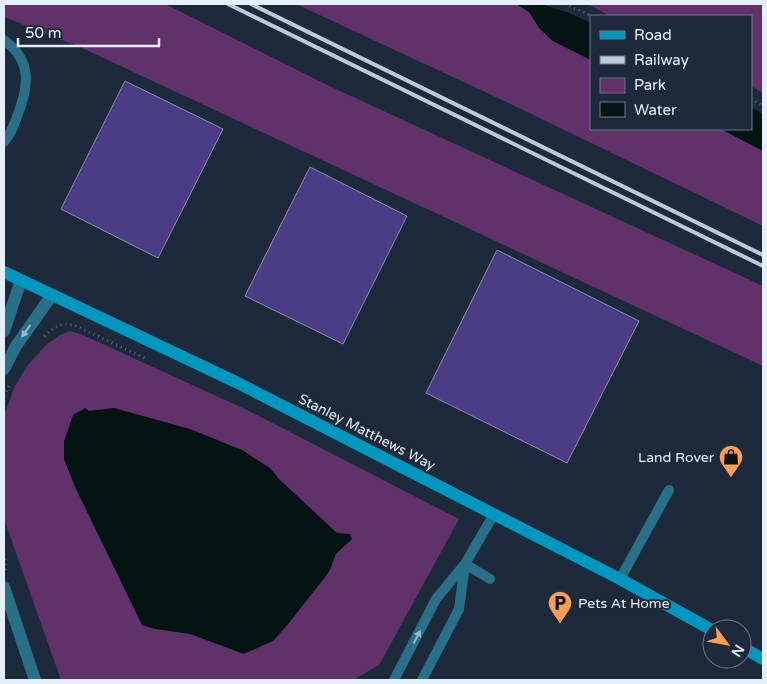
<svg xmlns="http://www.w3.org/2000/svg" width="767" height="684" viewBox="0 0 767 684" font-family="'Varela Round',sans-serif">
<style>
.green{fill:#603269}
.water{fill:#041413}
.building{fill:#4a3d85;stroke:#8e8ca6}
.lines{fill:none;stroke-linecap:round;stroke-linejoin:round}
.path{stroke:#5b6778;stroke-width:3;stroke-dasharray:1 4;stroke-linecap:butt}
.service{stroke:#296f88;stroke-width:10}
.minor{stroke:#296f88;stroke-width:12}
.secondary{stroke:#0097be;stroke-width:12}
.rail{stroke:#bec8d6;stroke-width:4}
.oneway{fill:#9abcce}
.labels{text-anchor:middle;dominant-baseline:central;stroke-width:4;stroke-linejoin:round;paint-order:stroke}
.street-label{font-size:14px;fill:#e6effc;stroke:#1c2a3c}
.poi-label{font-size:14px;fill:#e6effc;stroke:#1c2a3c;text-anchor:end}
</style>
<rect width="100%" height="100%" fill="#1c2a3c"/>
<path class="green" d="M 4,4 L 165,4 L 325,84 L 763,286 L 763,366 L 80,47 L 4,17 Z
M 296,4 L 495,4 L 518,5 L 529,12 L 540,29 L 553,41 L 591,60 L 591,129 L 721,129 L 763,151 L 763,226 L 500,99 Z
M 588,4 L 763,4 L 763,93 L 751,86 L 751,16 L 610,16 Z
M 70,331 L 83,335 L 247,410 L 459,519 L 383,658 L 379,665 L 353,680 L 61,680 L 4,519 L 4,416 L 14,388 L 27,366 L 47,344 L 60,335 Z"/>
<path class="water" d="M 495,4 L 541,4 L 569,13 L 591,23 L 591,60 L 553,41 L 540,29 L 529,12 L 518,5 Z
M 751,107 L 763,114 L 763,151 L 721,129 L 751,129 Z
M 85,408 L 89,411 L 114,408 L 190,429 L 242,450 L 270,468 L 279,479 L 337,533 L 350,534 L 352,539 L 336,554 L 329,572 L 289,623 L 273,641 L 244,654 L 190,634 L 155,629 L 142,625 L 76,489 L 64,459 L 64,441 L 73,415 Z"/>
<path class="building" d="M 125,81 L 223,129 L 158,258 L 61,209 Z
M 310,167 L 407,216 L 343,344 L 245,296 Z
M 497,250 L 639,321 L 567,463 L 426,393 Z"/>
<g class="lines">
<path class="path" d="M 565,4 L 592,16
M 751,99 L 763,106
M 44,336 C 55,327 61,321 76,326 L 145,358
M 4,396 L 10,384
M 4,554 L 6,574"/>
<path class="service" d="M 4,40 C 32,61 29,85 18,114 C 14,125 11,134 4,142
M 490,579 L 465,564 L 494,514
M 620,579 L 669,490
M 394,680 L 436,599 L 465,564
M 422,680 L 459,609 L 465,565"/>
<path class="minor" d="M 4,331 L 21,280
M 4,369 L 16,346 L 52,295
M 4,587 L 35,680"/>
<path class="secondary" d="M 4,272 L 236,382 L 620,579 L 712,630
M 742,647 L 763,659"/>
<path class="rail" d="M 228,4 L 763,266
M 251,4 L 763,255"/>
</g>
<defs><path id="oneway-solid" d="M-6-.8H1V-3.2L6.5 0L1 3.2V.8H-6Z" transform="scale(1.25)"/></defs>
<g class="oneway">
<use href="#oneway-solid" transform="translate(26 331) rotate(125)"/>
<use href="#oneway-solid" transform="translate(417 637) rotate(-62)"/>
</g>
<defs>
<symbol id="shop-pin" viewBox="-11 -11 22 30"><path d="M0 17L-7.5 6A9.5 9.5 0 1 1 7.5 6Z" fill="#fc9d54" stroke="#1c2a3c"/><path d="M-5-2.5h2.3a2.7 3.5 0 0 1 5.4 0H5L5.5 6h-11ZM-1.5-2.5h3a1.5 2.3 0 0 0-3 0Z" fill="#111"/></symbol>
<symbol id="parking-pin" viewBox="-11 -11 22 30"><path d="M0 17L-7.5 6A9.5 9.5 0 1 1 7.5 6Z" fill="#fc9d54" stroke="#1c2a3c"/><path d="M-3.5-5.5H1a3.5 3.5 0 0 1 0 7H-1V5.5H-3.5ZM-1-3.4V-.6H.8a1.4 1.4 0 0 0 0-2.8Z" fill="#111"/></symbol>
</defs>
<g fill-rule="evenodd">
<use href="#shop-pin" x="717" y="443" width="28" height="38"/>
<use href="#parking-pin" x="546" y="589" width="28" height="38"/>
</g>
<g class="labels">
<g class="street-label">
<text transform="translate(367 432) rotate(27)">Stanley Matthews Way</text>
</g>
<g class="poi-label">
<text x="714" y="457">Land Rover</text>
<text x="578" y="603" text-anchor="start">Pets At Home</text>
</g>
</g>
<rect width="767" height="684" fill="none" stroke="#e6effc" stroke-width="10"/>
<rect x="590" y="15" width="162" height="115" fill="#1c2a3c" stroke="#6d7989"/>
<rect x="600" y="31" width="25" height="8" fill="#0097be" stroke="#6d7989"/>
<text x="634" y="40" font-size="15" fill="#e6effc">Road</text>
<rect x="600" y="56" width="25" height="8" fill="#bec8d6" stroke="#6d7989"/>
<text x="634" y="65" font-size="15" fill="#e6effc">Railway</text>
<rect x="600" y="78" width="25" height="15" fill="#603269" stroke="#6d7989"/>
<text x="634" y="90" font-size="15" fill="#e6effc">Park</text>
<rect x="600" y="102" width="25" height="15" fill="#041413" stroke="#6d7989"/>
<text x="634" y="115" font-size="15" fill="#e6effc">Water</text>
<g transform="translate(727 644) rotate(122)"><circle r="24" fill="#1c2a3c" stroke="#6d7989"/>
<path d="M0-4L9 19L0 12L-9 19Z" fill="#fc9d54"/>
<text y="-8" font-size="14" font-weight="bold" text-anchor="middle" fill="#e6effc">N</text>
</g>
<path d="M18 38v8h141v-8" fill="none" stroke="#e6effc" stroke-width="2.5"/>
<text x="25" y="38" font-size="15" fill="#e6effc" stroke="#1c2a3c" stroke-width="4" paint-order="stroke">50 m</text>
</svg>
